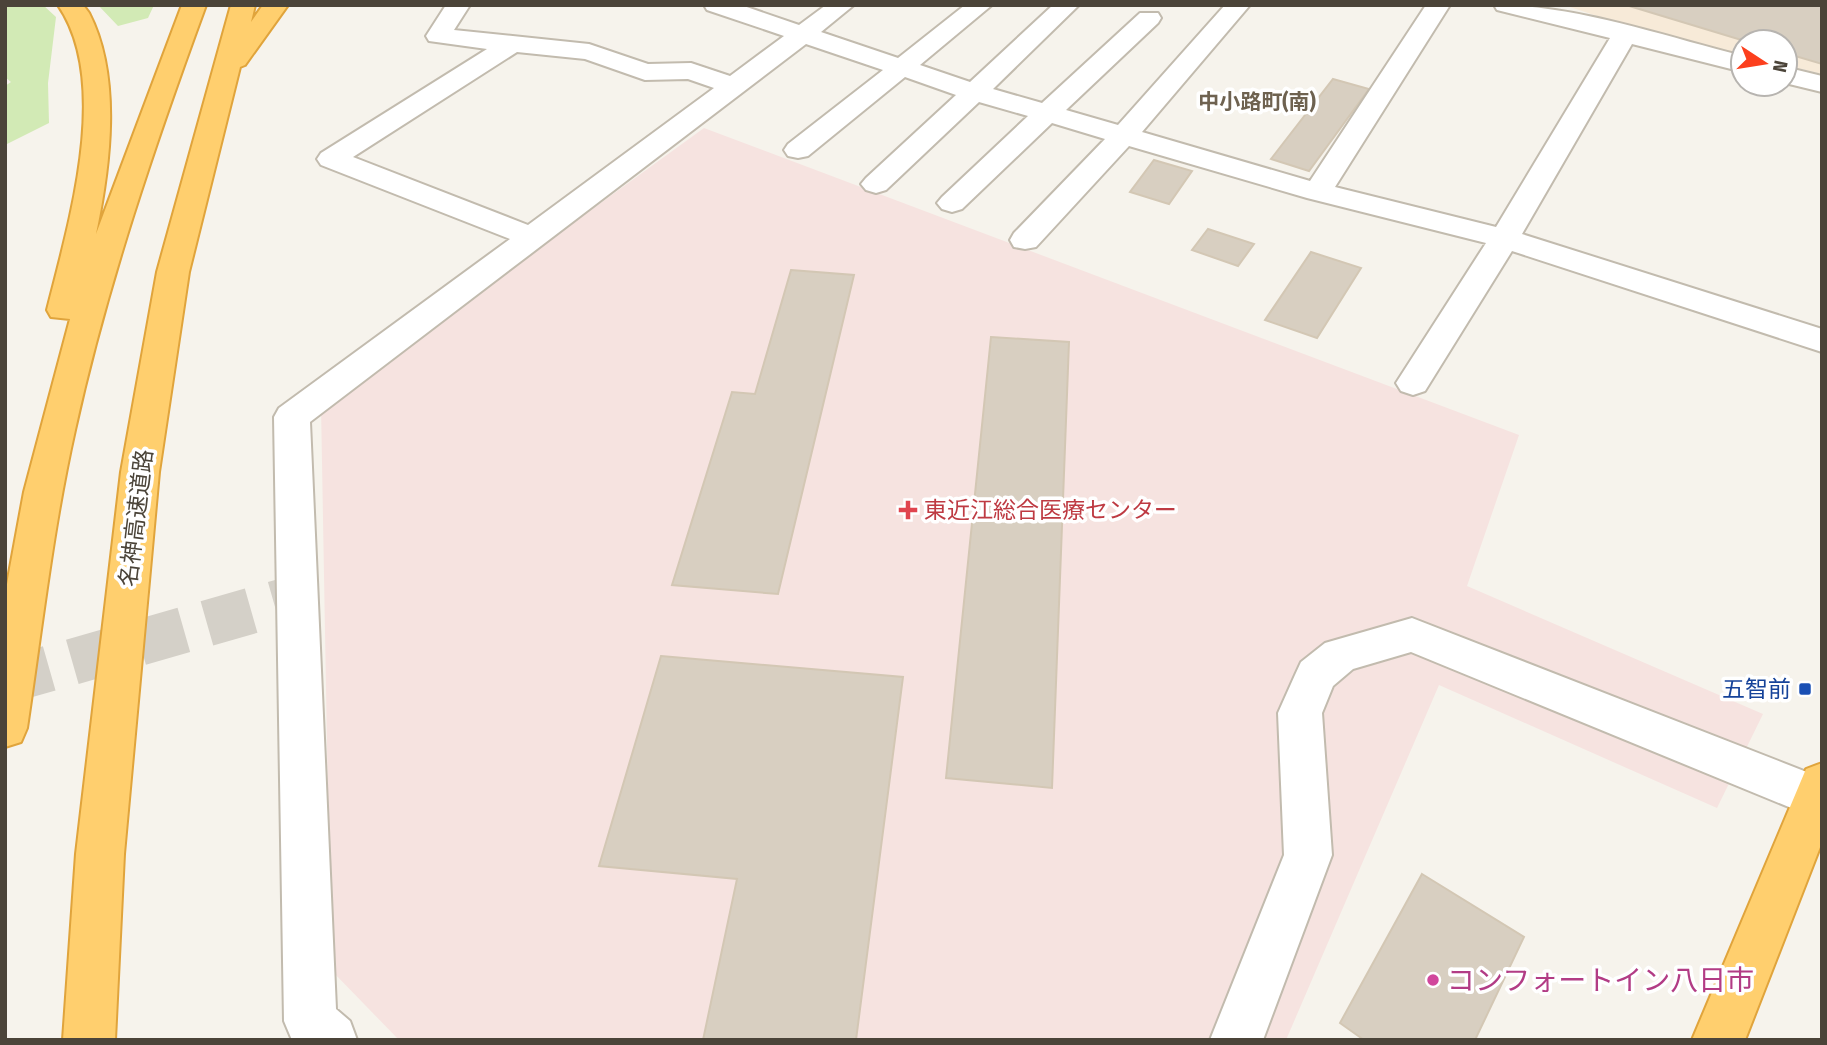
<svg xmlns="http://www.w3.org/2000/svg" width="1827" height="1045" viewBox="0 0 1827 1045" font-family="'Fira Sans Condensed','Noto Sans JP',sans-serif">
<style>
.commercial{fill:#f7ead8}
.medical{fill:#f6e3e0}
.green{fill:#d2eab5}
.building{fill:#d8cfc1;stroke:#d3c7b4;stroke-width:2}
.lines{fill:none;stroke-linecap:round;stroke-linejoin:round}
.minor-tunnel-far1{stroke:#d4d0c8;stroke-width:36;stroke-dasharray:36 18;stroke-linecap:butt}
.minor-tunnel{stroke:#d4d0c8;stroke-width:46;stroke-dasharray:46 24;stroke-linecap:butt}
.minor-casing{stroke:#c2bbae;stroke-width:4}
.highway-casing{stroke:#e0a43c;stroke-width:4}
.minor{fill:#fff;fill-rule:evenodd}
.highway{fill:#ffcf6e;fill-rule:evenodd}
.health-dot{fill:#e0444e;stroke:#fff;stroke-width:2.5}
.transit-dot{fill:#1a4fb4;stroke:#fff;stroke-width:2.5}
.hotel-dot{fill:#d1479c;stroke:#fff;stroke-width:2.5}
.labels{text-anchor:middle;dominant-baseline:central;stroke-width:7;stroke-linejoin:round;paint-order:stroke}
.far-neighbourhood-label{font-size:21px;font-weight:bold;fill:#6e6250;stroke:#fff}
.health-label{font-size:23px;fill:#be3a42;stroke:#fff;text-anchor:start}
.street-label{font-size:23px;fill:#4b4439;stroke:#fff}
.transit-label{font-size:23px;fill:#164399;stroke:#fff;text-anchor:end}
.near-hotel-label{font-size:28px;fill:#b23c85;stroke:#fff;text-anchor:start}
</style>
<rect width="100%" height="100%" fill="#f6f3ec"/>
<path class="commercial" d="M 1564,5 L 1822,5 L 1822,74 L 1785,65 L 1785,42 L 1743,42 L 1743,55 L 1633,28 Z"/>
<path class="medical" d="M 704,128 L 1519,435 L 1467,586 L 1763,714 L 1717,808 L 1439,685 L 1286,1040 L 399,1040 L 331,970 L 321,406 Z"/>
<path class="green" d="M 5,5 L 43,5 L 56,17 L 48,83 L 49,123 L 5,145 L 5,86 L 11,82 L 5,77 Z
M 98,5 L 154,5 L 148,18 L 118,26 Z"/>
<path class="building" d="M 1626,5 L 1822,5 L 1822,64 L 1785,53 L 1785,42 L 1748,42 Z
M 1333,79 L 1369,89 L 1309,171 L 1271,159 Z
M 1154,160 L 1192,171 L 1169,204 L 1130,192 Z
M 1208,229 L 1254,244 L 1238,266 L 1192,250 Z
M 1311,252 L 1361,268 L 1317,338 L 1265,320 Z
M 791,270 L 854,275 L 778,594 L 672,585 L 732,392 L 755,394 Z
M 991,337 L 1069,342 L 1052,788 L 946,778 Z
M 661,656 L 903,677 L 856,1040 L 703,1040 L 737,879 L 599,866 Z
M 1422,874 L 1524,937 L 1475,1040 L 1364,1040 L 1340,1023 Z"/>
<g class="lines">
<path class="minor-tunnel-far1" d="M 279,603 L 298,597"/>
<path class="minor-tunnel" d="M 5,681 L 285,601"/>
<defs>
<path id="minor" d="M 446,5 L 470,5 L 454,30 L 589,44 L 648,64 L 691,63 L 730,76 L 784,36 L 707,10 L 704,5 L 741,5 L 799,25 L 826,5 L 854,5 L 821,32 L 898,58 L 965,5 L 992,5 L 920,65 L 970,82 L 1053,5 L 1079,5 L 993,89 L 1042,103 L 1140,13 L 1158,13 L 1161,18 L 1158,23 L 1066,110 L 1118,125 L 1225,5 L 1250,5 L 1142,132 L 1310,181 L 1426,5 L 1450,5 L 1335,187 L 1496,227 L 1610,38 L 1497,10 L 1494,5 C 1576,5 1663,36 1743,56 L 1743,72 L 1632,44 L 1522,234 L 1822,329 L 1822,352 L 1512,251 L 1425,391 L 1413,395 L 1401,391 L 1396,383 L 1486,243 L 1307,198 L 1129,146 L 1036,247 L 1025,249 L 1014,247 L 1010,240 L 1014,233 L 1105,139 L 1052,123 L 962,209 L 952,212 L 942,209 L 937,203 L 942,197 L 1028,116 L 979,102 L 886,190 L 876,193 L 866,190 L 861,184 L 866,178 L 956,95 L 905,77 L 808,156 L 798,158 L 788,156 L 784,150 L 788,144 L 883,70 L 806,44 L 310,422 L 336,1009 L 350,1021 L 357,1040 L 292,1040 L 284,1021 L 274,417 L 279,408 L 510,239 L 321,165 L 317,159 L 321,153 L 487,49 L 429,41 L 426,36 ZM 517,52 L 585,59 L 645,80 L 688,79 L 714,88 L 528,225 L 353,157 Z
M 1785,67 L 1822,76 L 1822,92 L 1785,83 Z
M 1412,618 L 1822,778 L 1822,816 L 1817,818 L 1801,812 L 1411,652 L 1353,669 L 1333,686 L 1322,713 L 1332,855 L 1263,1040 L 1210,1040 L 1284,855 L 1278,713 L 1295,675 L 1301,662 L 1325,643 Z"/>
<path id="highway" d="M 58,5 L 83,5 L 89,13 C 122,77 110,167 96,234 L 182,5 L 206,5 C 155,144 107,285 75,430 C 53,528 42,628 27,728 L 21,742 L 5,747 L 5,595 L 24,492 L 70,319 L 51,317 L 47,310 C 68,226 112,83 58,5 Z
M 231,5 L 255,5 L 251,22 L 263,5 L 288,5 L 245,65 L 240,67 L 189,272 L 159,472 L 124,854 L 115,1040 L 63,1040 L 76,854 L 121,472 L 157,272 Z
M 1822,763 L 1822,842 L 1745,1040 L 1692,1040 L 1806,769 Z"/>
</defs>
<use href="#minor" class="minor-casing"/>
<use href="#highway" class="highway-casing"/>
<use href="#minor" class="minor"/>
<use href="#highway" class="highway"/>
</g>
<path class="health-dot" d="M904.5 499.5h7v7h7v7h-7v7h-7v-7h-7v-7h7z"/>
<rect class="transit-dot" x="1798" y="682" width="14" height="14" rx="3.5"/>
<circle class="hotel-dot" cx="1433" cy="980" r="7"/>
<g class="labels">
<g class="far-neighbourhood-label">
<text x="1257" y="102">中小路町(南)</text>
</g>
<g class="health-label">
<text x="924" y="510">東近江総合医療センター</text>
</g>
<g class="street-label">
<text transform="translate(136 518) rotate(-83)">名神高速道路</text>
</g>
<g class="transit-label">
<text x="1791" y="689">五智前</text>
</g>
<g class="near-hotel-label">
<text x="1447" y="980">コンフォートイン八日市</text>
</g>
</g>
<rect width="1827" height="1045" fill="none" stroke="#4b4439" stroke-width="14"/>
<g transform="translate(1764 63) rotate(102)"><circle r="33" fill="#ffffff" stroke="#b7b4b0" stroke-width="2"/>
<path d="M0-5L12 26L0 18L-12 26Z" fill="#fc3f1d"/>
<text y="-10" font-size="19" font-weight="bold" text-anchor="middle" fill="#4b4439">N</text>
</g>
</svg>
